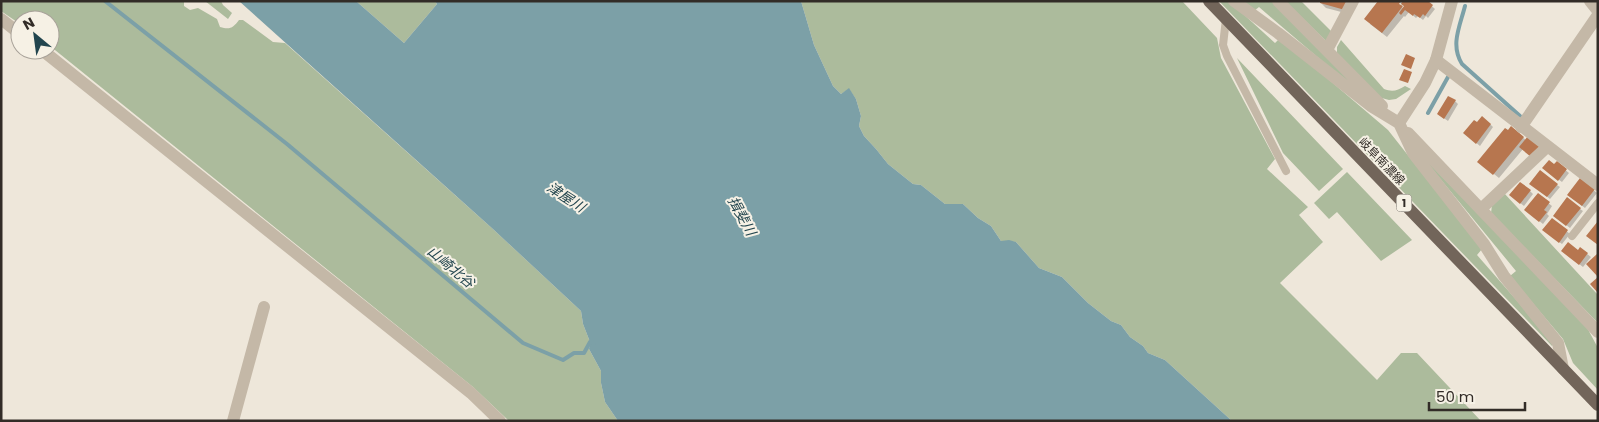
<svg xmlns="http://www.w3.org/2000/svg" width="1599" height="422" viewBox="0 0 1599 422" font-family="Poppins,'Noto Sans JP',sans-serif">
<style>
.green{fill:#acbb9c}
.water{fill:#7ca0a7}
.shadow{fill:#0003;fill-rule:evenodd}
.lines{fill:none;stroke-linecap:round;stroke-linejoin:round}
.stream{stroke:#7ca0a7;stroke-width:4}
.building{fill:#b7764f}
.service{stroke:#c4b8a7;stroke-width:8}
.minor{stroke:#c4b8a7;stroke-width:12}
.tertiary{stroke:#c4b8a7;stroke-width:12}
.primary{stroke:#72655a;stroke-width:12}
.labels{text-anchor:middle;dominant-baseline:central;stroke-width:4;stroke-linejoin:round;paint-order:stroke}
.shield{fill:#f6f1e5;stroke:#6d6760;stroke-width:1}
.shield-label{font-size:11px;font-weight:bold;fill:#322c27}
.street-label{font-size:12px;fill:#322c27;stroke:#f6f1e5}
.water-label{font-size:14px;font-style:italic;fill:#22454e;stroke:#f6f1e5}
</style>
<rect width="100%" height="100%" fill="#eee7da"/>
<path class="green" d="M 1,1 L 184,1 L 184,6 L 190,10 L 198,8 L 217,19 L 220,27 C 230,30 233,28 239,20 L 243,20 L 273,42 L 285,43 L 494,230 L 581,311 L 583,324 L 590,342 L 589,349 L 601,371 L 601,383 L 605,402 L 618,421 L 509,421 L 473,387 L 50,46 L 50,20 L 20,20 L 20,24 L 1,11 Z
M 205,1 L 221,1 L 223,5 L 232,13 L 228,19 Z
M 356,1 L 435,1 L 437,4 L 404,43 Z
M 801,1 L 1182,1 L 1217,38 L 1221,58 L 1275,159 L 1267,169 L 1308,207 L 1299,215 L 1323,242 L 1280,283 L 1377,380 L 1401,353 L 1417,353 L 1481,421 L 1232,421 L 1165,360 L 1148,353 L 1143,346 L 1130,337 L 1121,325 L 1111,321 L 1088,303 L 1062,277 L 1039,268 L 1016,242 L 1001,241 L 991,226 L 978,218 L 963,204 L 945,204 L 921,185 L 913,184 L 888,164 L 876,149 L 864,136 L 859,126 L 861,116 L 856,99 L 849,89 L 841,94 L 833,86 L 814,45 Z
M 1219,1 L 1229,1 L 1275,43 L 1280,38 L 1388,130 L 1482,249 L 1477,255 L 1554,343 L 1552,346 Z
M 1242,1 L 1272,1 L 1370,102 L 1259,7 L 1254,11 Z
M 1285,1 L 1301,1 L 1333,33 L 1326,41 Z
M 1341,40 L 1384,89 C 1392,92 1397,91 1405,86 L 1411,89 L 1396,99 L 1389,100 L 1378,97 L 1337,55 L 1337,47 Z
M 1237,58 L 1343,169 L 1319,191 L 1283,153 Z
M 1419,153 L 1584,322 L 1598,348 L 1598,390 L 1573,363 L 1563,339 L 1510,276 L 1516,271 Z
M 1347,172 L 1412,240 L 1381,261 L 1337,212 L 1329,219 L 1314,203 Z
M 1504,193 L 1598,295 L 1598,323 L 1491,213 L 1492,205 Z"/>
<path class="water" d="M 239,1 L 356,1 L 404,43 L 437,4 L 435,1 L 801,1 L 814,45 L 833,86 L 841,94 L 849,88 L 856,99 L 861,116 L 859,126 L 864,136 L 876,149 L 888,164 L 913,184 L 921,185 L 945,204 L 963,204 L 978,218 L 991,226 L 1001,241 L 1009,240 L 1016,242 L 1039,268 L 1062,277 L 1088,303 L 1111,321 L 1121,325 L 1130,337 L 1143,346 L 1148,353 L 1165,360 L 1232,421 L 618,421 L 605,402 L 601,383 L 601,371 L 589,349 L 590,342 L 583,324 L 581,311 L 494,230 Z"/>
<path class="shadow" d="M 1319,1 L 1352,1 L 1349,14 L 1326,8 Z
M 1380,1 L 1426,1 L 1435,9 L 1428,18 L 1426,16 L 1423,20 L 1418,16 L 1416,18 L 1409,12 L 1405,17 L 1404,16 L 1387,37 L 1370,24 ZM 1399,2 L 1405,7 L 1404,9 L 1398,3 Z
M 1455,101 L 1458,104 L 1448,121 L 1438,114 Z
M 1490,124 L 1493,127 L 1480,146 L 1468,136 Z
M 1511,128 L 1526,140 L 1523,149 L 1499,178 L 1484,166 Z
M 1557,163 L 1569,173 L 1562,182 L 1547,171 Z
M 1581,180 L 1597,193 L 1585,208 L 1572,198 Z
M 1557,185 L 1560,187 L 1550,199 L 1534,186 Z
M 1530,191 L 1533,194 L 1524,206 L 1514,198 Z
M 1538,195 L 1552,206 L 1547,214 L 1549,216 L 1543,224 L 1529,213 Z
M 1580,209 L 1583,211 L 1570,228 L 1557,218 Z
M 1552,219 L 1570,234 L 1562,244 L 1547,233 Z
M 1581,249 L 1591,257 L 1583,267 L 1566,254 L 1578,252 Z"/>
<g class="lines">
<path class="stream" d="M 105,1 L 287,144 L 523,343 L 563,360 L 574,353 L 584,353 L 590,342 L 594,343
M 1465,6 C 1460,26 1450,45 1462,64 L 1520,116
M 1428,113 L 1448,77"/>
</g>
<path class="building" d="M 1320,1 L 1347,1 L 1345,10 L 1320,3 Z
M 1378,1 L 1401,1 L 1399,4 L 1403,6 L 1382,33 L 1364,19 Z
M 1403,1 L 1428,1 L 1433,5 L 1425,16 L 1423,14 L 1420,18 L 1414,14 L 1413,16 L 1405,10 L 1401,15 L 1399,13 L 1404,6 L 1401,4 Z
M 1406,54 L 1415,58 L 1411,69 L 1401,65 Z
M 1404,69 L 1412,72 L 1408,83 L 1399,80 Z
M 1448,96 L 1456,100 L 1444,119 L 1437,114 Z
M 1482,116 L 1491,124 L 1476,144 L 1463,133 L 1474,120 L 1477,122 Z
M 1511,126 L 1524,137 L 1493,175 L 1477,162 L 1505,128 L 1508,130 Z
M 1528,136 L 1540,146 L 1531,157 L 1519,147 Z
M 1549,160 L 1554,164 L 1557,161 L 1567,169 L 1558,181 L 1542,168 Z
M 1540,170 L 1558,184 L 1547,197 L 1529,184 Z
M 1580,178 L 1595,189 L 1582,206 L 1567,195 Z
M 1520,182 L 1531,190 L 1520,204 L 1509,195 Z
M 1538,193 L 1550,202 L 1544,210 L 1547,212 L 1539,222 L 1524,210 Z
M 1567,197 L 1581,208 L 1566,226 L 1553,216 Z
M 1552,218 L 1568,230 L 1559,243 L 1542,230 Z
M 1598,221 L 1598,245 L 1586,236 Z
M 1568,242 L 1578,250 L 1580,247 L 1588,253 L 1579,265 L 1561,251 Z
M 1597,254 L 1598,255 L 1598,277 L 1586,264 Z
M 1598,277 L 1598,293 L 1590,284 Z"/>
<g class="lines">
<path class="service" d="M 1226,19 L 1223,45 L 1227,56 L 1286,171
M 1572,236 L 1598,203"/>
<path class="minor" d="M 1234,1 L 1278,33 L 1371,106 L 1399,123 L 1413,153 L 1484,244 L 1504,276 L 1558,343 L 1563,369
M 1278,1 L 1382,106
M 1590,1 L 1598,11
M 1,19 L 20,34
M 42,50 L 471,393 L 500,421
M 1327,50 L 1353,1
M 1436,60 L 1598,185
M 1521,127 L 1598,15
M 1408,133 L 1598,332
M 1481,209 L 1547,147
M 233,421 L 264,307"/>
<path class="tertiary" d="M 1399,123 L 1425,83 L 1436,60 L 1452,1"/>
<path class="primary" d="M 1209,1 L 1598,405"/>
</g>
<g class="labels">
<rect class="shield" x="1396.5" y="194.5" width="15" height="17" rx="4"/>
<g class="shield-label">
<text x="1404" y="203">1</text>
</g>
<g class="street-label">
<text transform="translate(1382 161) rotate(46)">岐阜南濃線</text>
</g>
<g class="water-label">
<text transform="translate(566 197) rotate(33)">津屋川</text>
<text transform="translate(742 216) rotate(61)">揖斐川</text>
<text transform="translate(451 267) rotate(40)">山崎北谷</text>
</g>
</g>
<rect width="1599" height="422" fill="none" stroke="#322c27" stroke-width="5"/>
<g transform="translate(35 35) rotate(331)"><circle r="24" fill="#f6f1e5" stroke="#a8a299"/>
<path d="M0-4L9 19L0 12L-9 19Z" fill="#22454e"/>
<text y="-8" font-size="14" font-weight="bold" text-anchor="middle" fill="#322c27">N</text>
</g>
<path d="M1429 402v8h96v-8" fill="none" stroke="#322c27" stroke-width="2.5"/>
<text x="1436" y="402" font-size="15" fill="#322c27" stroke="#f6f1e5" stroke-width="4" paint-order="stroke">50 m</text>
</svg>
